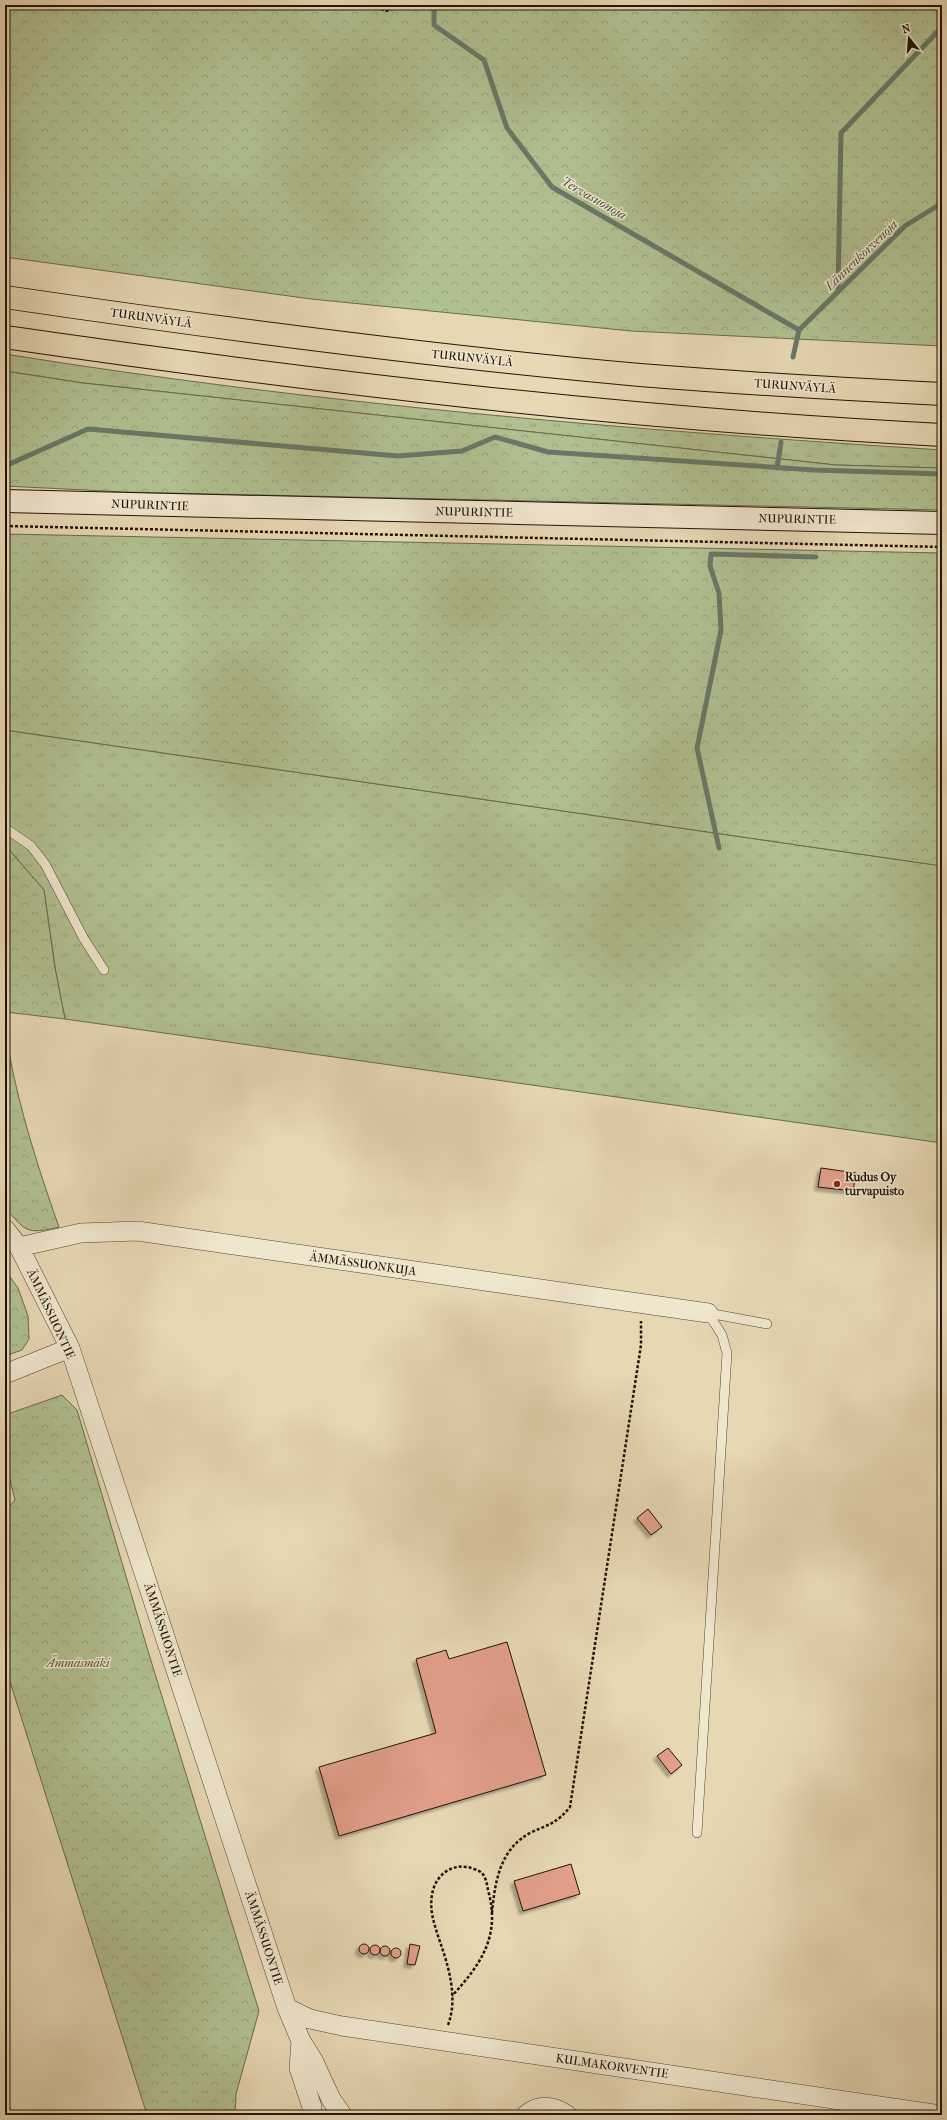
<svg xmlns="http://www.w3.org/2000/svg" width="947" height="2120" viewBox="0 0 947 2120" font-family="'IM FELL French Canon',serif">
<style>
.grass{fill:url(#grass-tufts);stroke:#696a4c}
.forest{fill:url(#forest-crowns);stroke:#696a4c}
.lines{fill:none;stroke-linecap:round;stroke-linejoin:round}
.stream{stroke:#687868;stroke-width:5}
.building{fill:#e29f8b;stroke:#211308;filter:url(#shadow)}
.lane-casing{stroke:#524433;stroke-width:10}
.street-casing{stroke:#524433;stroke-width:20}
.secondary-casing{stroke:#211308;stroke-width:24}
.highway-casing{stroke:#211308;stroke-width:24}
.path{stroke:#211308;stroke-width:2.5;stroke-dasharray:3 2;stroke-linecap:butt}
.lane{stroke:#efe6ce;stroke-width:9}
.street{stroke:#efe6ce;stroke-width:19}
.secondary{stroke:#efe6ce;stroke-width:22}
.highway{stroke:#e7d8b4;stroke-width:22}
.poi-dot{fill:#8f2418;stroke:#efe6ce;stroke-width:1.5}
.labels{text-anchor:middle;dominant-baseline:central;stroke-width:3;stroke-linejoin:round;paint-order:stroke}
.street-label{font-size:12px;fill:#211308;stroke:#efe6ce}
.poi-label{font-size:12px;font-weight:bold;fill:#211308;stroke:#efe6ce;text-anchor:start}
.park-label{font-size:12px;font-style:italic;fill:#535038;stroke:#efe6ce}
.water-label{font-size:13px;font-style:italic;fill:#4b4e40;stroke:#efe6ce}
</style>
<defs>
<pattern id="grass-tufts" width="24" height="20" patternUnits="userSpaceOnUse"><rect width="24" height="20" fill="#b1c091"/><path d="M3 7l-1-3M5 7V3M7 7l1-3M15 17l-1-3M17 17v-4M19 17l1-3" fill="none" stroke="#98a47c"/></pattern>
<pattern id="forest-crowns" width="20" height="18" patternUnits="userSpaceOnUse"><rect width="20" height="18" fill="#b1c091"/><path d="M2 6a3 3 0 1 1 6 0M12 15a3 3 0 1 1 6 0" fill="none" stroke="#98a47c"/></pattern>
<filter id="shadow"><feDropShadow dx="-3.5" dy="3.5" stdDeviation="1" flood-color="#0004"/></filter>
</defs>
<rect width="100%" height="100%" fill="#e7d8b4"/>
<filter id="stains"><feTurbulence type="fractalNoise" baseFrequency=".005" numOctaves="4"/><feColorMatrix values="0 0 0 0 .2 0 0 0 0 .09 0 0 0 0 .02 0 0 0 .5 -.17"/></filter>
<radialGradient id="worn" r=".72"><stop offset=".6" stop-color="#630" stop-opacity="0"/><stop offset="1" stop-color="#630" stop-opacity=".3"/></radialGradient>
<path class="grass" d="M 5,354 C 315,404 629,430 942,450 L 942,468 L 836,465 L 83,383 L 5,371 Z
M 5,730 L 942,866 L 942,1143 L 65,1019 L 55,968 L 44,890 L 5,845 Z"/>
<path class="forest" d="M 5,5 L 942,5 L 942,346 L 631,331 L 311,299 L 5,257 Z
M 5,371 L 83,383 L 836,465 L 942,468 L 942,510 L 125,492 L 5,486 Z
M 5,534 L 942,553 L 942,866 L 5,730 Z
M 5,845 L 44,890 L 55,968 L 65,1019 L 5,1012 Z
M 5,1028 C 15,1096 36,1162 59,1227 C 26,1235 25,1231 5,1207 Z
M 5,1270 L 18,1288 L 28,1316 L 29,1339 L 22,1350 L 5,1356 Z
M 62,1395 L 77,1410 L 148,1651 L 259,2011 L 236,2094 L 235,2115 L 147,2115 L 5,1666 L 5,1512 L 15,1500 L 5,1460 L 5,1415 Z"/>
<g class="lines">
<path class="stream" d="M 434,5 L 434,25 L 484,60 L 507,128 L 552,187 L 799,330
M 838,292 L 841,133 L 942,27
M 799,330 L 905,226 L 942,203
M 793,357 L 799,330
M 5,466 L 88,429 L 398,456 L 462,451 L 495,437 L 548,452 L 814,470 L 942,474
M 777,468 L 781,442
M 719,848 L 697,748 L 721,630 L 719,593 L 710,566 L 711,554 L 816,557"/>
</g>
<path class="building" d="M 821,1168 L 856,1173 L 853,1191 L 818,1187 Z
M 648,1509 L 662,1527 L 651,1535 L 637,1518 Z
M 507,1642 L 546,1775 L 339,1836 L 319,1767 L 436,1733 L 416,1659 L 446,1650 L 449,1659 Z
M 668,1748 L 682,1765 L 671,1774 L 657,1756 Z
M 571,1864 L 580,1894 L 523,1911 L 514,1881 Z
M 410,1944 L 420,1946 L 415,1965 L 407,1964 Z
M359 1949a5 5 0 1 1 10 0a5 5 0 1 1-10 0Z
M370 1950a5 5 0 1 1 10 0a5 5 0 1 1-10 0Z
M380 1951a5 5 0 1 1 10 0a5 5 0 1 1-10 0Z
M391 1953a5 5 0 1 1 10 0a5 5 0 1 1-10 0Z"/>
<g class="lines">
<defs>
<path id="lane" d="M 5,828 L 31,846 L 45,864 L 84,939 L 104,970
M 708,1313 L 767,1324
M 697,1833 L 727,1353 L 722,1335 L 708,1313"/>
<path id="street" d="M 5,1229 L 19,1247 L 70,1348 L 287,2008 L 301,2041 L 313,2060 L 331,2099 L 342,2115
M 19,1247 L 81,1233 L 137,1231 L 708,1313
M 5,1374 L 70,1348
M 287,2008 L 310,2019 L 342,2026 L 940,2115
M 301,2041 L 299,2068 L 312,2107 L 312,2115
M 526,2115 C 539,2104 553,2105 567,2115"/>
<path id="secondary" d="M 5,501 L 942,523"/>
<path id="highway" d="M 5,297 C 216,328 427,356 640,375 C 740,383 841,389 942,394
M 5,337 C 316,382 628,419 942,435"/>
</defs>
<use href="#lane" class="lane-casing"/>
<use href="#street" class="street-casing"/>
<use href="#secondary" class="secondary-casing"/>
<use href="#highway" class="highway-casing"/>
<path class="path" d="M 372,5 L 386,11 L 404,5
M 423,5 L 463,5
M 5,526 L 942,547
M 492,1913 C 495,1881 500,1848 532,1832 C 550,1824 557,1823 570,1807 L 641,1345 L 641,1321
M 448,2025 C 458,1999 449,1967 440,1942 C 435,1926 429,1911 432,1895 C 435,1874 454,1861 474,1869 C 477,1870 480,1871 482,1873 C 486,1878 487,1884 488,1890 C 501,1936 481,1964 452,1996"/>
<use href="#lane" class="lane"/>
<use href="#street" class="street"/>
<use href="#secondary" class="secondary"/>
<use href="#highway" class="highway"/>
</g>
<circle class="poi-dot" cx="837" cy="1184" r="4"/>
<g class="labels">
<g class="street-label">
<text transform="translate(151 318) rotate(8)">TURUNVÄYLÄ</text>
<text transform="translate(472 358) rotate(6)">TURUNVÄYLÄ</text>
<text transform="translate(795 386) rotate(4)">TURUNVÄYLÄ</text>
<text transform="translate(150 505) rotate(2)">NUPURINTIE</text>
<text transform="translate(474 512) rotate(1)">NUPURINTIE</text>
<text transform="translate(797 519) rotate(1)">NUPURINTIE</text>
<text transform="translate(363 1264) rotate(8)">ÄMMÄSSUONKUJA</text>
<text transform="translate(51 1314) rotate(65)">ÄMMÄSSUONTIE</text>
<text transform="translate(163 1630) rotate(72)">ÄMMÄSSUONTIE</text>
<text transform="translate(264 1938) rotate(72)">ÄMMÄSSUONTIE</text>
<text transform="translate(612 2066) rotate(8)">KULMAKORVENTIE</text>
</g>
<g class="poi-label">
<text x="845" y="1177">Rudus Oy<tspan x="845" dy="14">turvapuisto</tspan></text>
</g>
<g class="park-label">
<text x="78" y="1663">Ämmäsmäki</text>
</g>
<g class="water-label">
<text transform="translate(594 198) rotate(30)">Tervasuonoja</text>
<text transform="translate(861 255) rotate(-44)">Lännenkorvenoja</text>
</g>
</g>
<rect width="947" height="2120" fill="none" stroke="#e7d8b4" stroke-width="20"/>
<rect x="6" y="6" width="935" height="2108" fill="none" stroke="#211308" stroke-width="2"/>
<rect x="10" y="10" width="927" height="2100" fill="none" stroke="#211308"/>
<g transform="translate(909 38) rotate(343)" stroke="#efe6ce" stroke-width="3" paint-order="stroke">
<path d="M0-3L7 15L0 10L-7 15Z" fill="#211308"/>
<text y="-6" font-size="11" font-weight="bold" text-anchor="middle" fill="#211308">N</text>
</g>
<rect width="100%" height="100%" filter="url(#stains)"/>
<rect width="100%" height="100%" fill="url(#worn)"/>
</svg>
